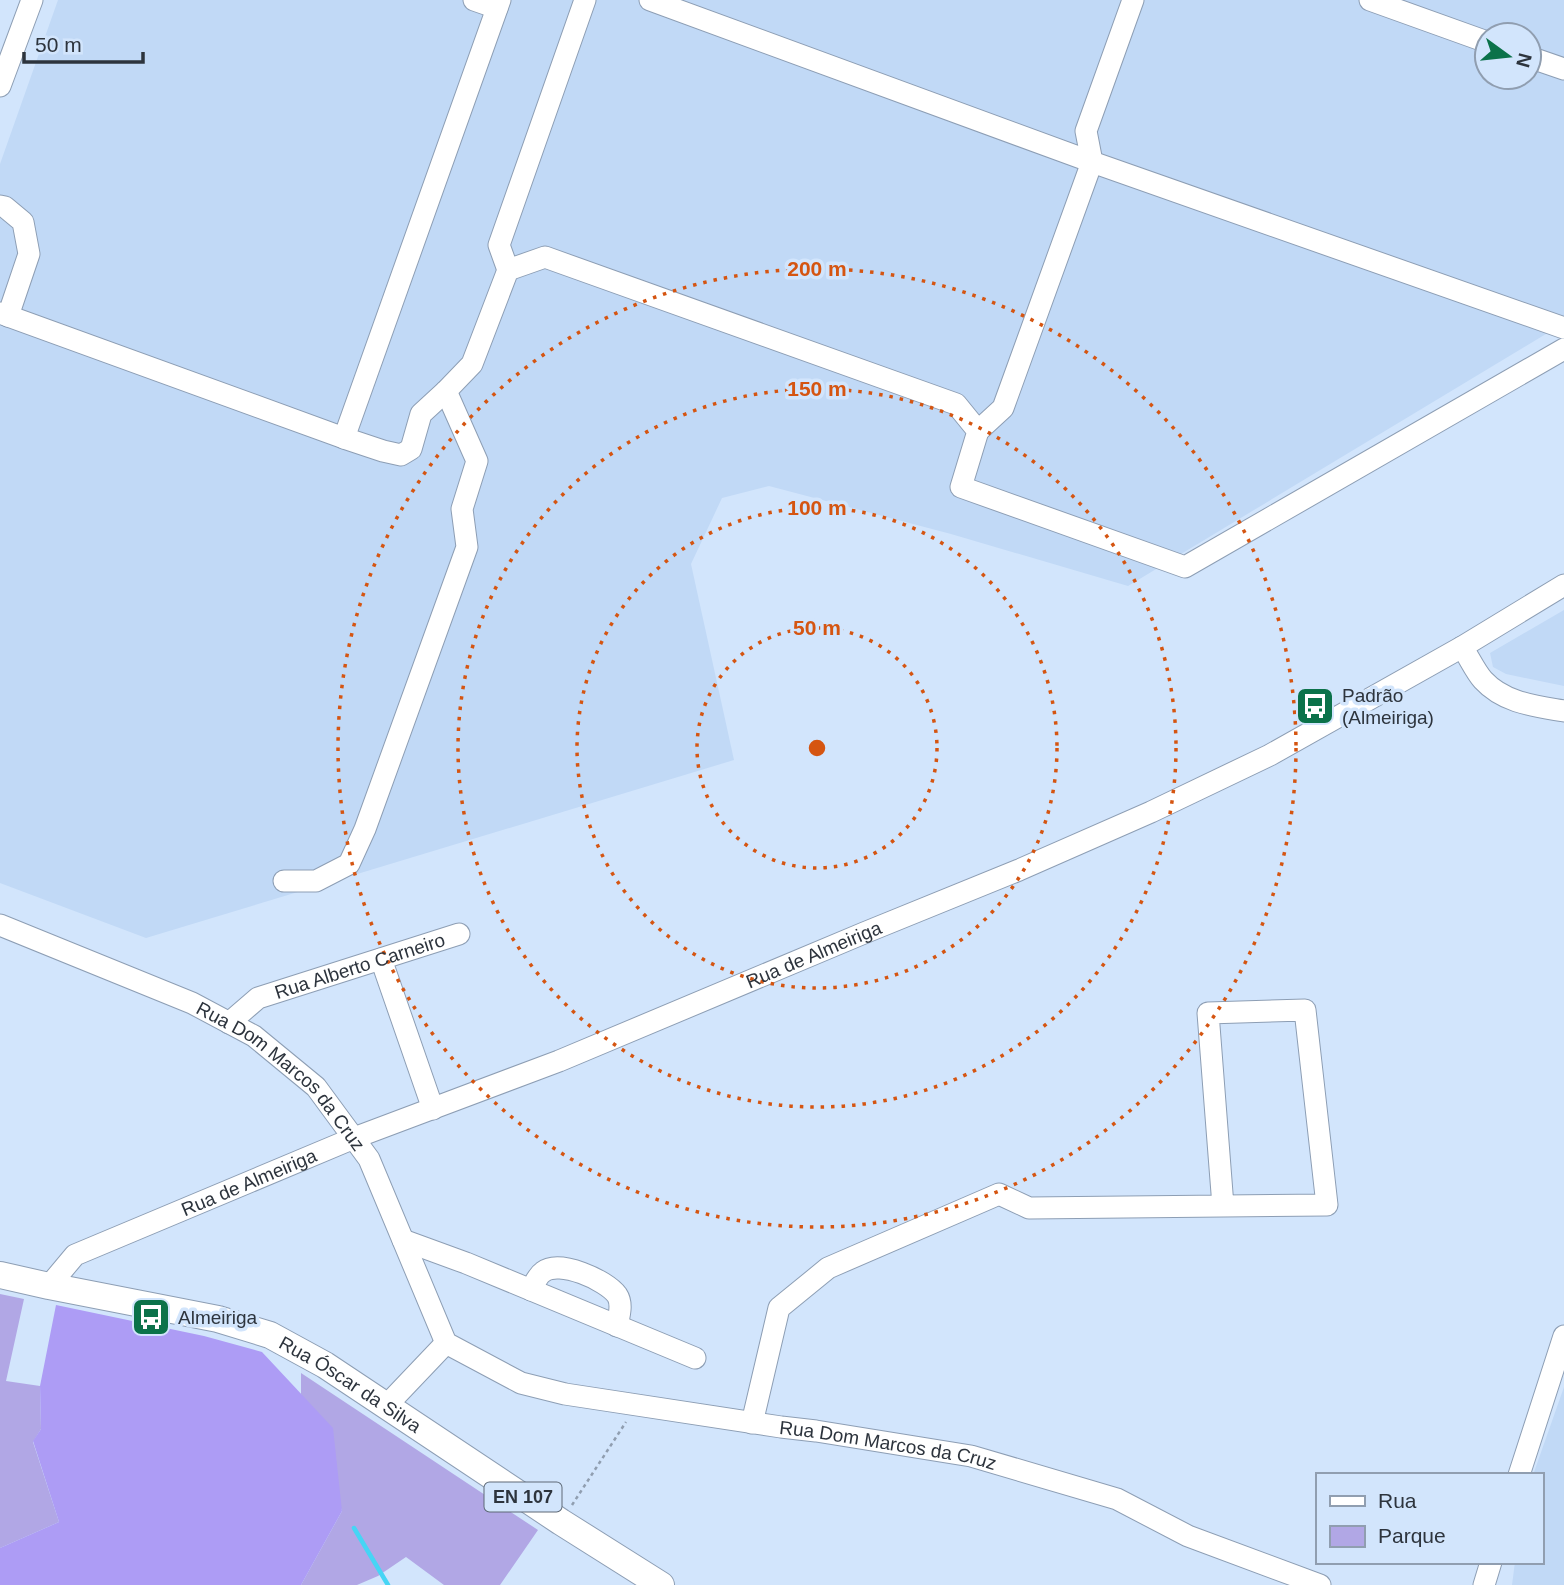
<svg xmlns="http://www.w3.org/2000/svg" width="1564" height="1585" viewBox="0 0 1564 1585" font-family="Arial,sans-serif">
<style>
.built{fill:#c1d9f6;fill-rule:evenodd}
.green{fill:#b1a7e5}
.forest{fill:#ad9cf5}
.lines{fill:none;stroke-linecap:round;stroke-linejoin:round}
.stream{stroke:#46d5f5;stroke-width:4.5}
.minor-casing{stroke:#8d9eb4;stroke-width:23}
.major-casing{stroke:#8d9eb4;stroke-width:28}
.path{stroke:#909eb0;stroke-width:2.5;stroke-dasharray:3.5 3.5;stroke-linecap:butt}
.minor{stroke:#fff;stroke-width:21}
.major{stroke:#fff;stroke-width:26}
.ring{fill:none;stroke:#d55511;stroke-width:3.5;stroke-dasharray:3.5 7}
.labels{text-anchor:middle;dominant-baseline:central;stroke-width:7;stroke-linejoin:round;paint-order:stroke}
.shield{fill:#d2e5fc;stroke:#5e6976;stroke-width:2}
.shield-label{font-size:18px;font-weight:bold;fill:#2d343d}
.poi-label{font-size:19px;fill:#2d343d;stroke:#d2e5fc;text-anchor:start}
.street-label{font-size:19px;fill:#2d343d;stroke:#d2e5fc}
.centre{fill:#d55511;stroke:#d2e5fc;stroke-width:3.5}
.ring-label{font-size:21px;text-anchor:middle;font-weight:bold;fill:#d55511;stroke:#d2e5fc;stroke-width:7;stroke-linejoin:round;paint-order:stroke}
</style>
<rect width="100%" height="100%" fill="#d2e5fc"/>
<path class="built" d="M 58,0 L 1564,0 L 1564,323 L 1128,586 L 951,534 L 769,486 L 722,498 L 691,564 L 734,760 L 146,938 L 0,883 L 0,164 ZM 1487,35 L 1529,35 L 1529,77 L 1487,77 Z
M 1564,610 L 1564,686 L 1506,674 L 1493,667 L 1490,653 Z
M 1564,1387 L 1564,1585 L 1512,1585 L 1515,1562 L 1541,1562 L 1541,1475 L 1533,1475 Z"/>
<path class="green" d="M 0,1294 L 24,1299 L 6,1381 L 40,1386 L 41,1429 L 33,1442 L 59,1522 L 0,1548 Z
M 301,1373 L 538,1530 L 500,1585 L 444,1585 L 406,1557 L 378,1576 L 357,1585 L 301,1585 L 342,1511 L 301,1394 Z"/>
<path class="forest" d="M 56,1305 L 204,1336 L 262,1352 L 333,1428 L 342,1511 L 301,1585 L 0,1585 L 0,1548 L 59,1522 L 33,1441 L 41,1429 L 40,1386 Z"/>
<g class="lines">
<path class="stream" d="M 354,1528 L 388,1585"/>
<defs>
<g id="minor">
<path d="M 474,0 L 497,8"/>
<path d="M 650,0 L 1092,162 L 1564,328"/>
<path d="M 1370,0 L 1487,42"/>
<path d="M 1529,57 L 1564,69"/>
<path d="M 0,86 L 32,0"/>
<path d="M 0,206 L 5,207 L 23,222 L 29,254 L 8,316"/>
<path d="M 508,270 L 499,245 L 585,0"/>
<path d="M 0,313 L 344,438 L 383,451 L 401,455 L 411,449 L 421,414 L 446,391 L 472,364 L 508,270 L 545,257 L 956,404 L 978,431 L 961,487 L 1185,567 L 1564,349"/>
<path d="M 978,431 L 1003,408 L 1092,162 L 1086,131 L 1133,0"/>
<path d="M 344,438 L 500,0"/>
<path d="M 1462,647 C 1469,657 1475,671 1483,680 C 1504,703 1535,706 1564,711"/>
<path d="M 284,881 L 316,881 L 349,864 L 365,829 L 467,547 L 462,509 L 477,461 L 446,391"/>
<path id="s1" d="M 0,925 L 192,1003 L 254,1036 L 316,1087 L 369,1159 L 446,1343 L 521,1383 L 565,1394 L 781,1427 L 816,1431 L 971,1456 L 1117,1499 L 1188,1536 L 1320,1585"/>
<path d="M 381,959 L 433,1109"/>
<path id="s2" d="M 229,1023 L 258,998 L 459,934"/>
<path d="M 403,1240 L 466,1263 L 695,1358"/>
<path id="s3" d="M 49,1286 L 75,1255 L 354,1138 L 559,1061 L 864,933 L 1019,870 L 1151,812 L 1270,755 L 1462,647 L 1564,585"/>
<path d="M 531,1290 C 534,1285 537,1276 543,1272 C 559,1259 606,1280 617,1295 C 623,1304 619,1316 617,1326"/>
<path d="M 387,1405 L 446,1343"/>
<path d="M 752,1423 L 779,1308 L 828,1268 L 999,1194 L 1029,1208 L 1327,1205 L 1305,1010 L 1208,1013 L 1223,1206"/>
<path d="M 1519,1475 L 1564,1336"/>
<path d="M 1484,1585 L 1491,1562"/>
</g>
<g id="major">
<path id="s4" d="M 0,1275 L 49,1286 L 218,1319 L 270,1335 L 325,1365 L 561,1522 L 661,1585"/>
</g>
</defs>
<use href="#minor" class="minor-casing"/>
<use href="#major" class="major-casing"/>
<path class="path" d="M 572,1505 L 626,1422"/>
<use href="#minor" class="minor"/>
<use href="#major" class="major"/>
</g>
<g class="ring">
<circle cx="817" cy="748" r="120"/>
<circle cx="817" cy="748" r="240"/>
<circle cx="817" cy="748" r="359"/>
<circle cx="817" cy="748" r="479"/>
</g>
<defs>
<symbol id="bus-square" viewBox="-11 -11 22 22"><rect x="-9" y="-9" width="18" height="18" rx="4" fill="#0b724a" stroke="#d2e5fc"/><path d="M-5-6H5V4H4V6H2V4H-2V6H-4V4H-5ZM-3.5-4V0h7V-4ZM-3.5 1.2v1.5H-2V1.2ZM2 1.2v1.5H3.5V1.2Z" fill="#fff"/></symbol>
</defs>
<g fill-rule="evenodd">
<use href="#bus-square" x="1293" y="684" width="44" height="44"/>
<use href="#bus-square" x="129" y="1295" width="44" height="44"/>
</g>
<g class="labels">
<rect class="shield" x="484.5" y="1482.5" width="77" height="29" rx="5"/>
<g class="shield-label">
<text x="523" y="1497">EN 107</text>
</g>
<g class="poi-label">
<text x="1342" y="695">Padrão<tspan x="1342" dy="22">(Almeiriga)</tspan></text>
<text x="178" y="1317">Almeiriga</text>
</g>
<g class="street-label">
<text stroke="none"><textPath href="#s3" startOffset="838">Rua de Almeiriga</textPath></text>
<text stroke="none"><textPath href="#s2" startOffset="145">Rua Alberto Carneiro</textPath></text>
<text stroke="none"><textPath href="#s1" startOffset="324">Rua Dom Marcos da Cruz</textPath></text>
<text stroke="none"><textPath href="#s3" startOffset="229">Rua de Almeiriga</textPath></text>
<text stroke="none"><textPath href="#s4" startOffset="371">Rua Óscar da Silva</textPath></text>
<text stroke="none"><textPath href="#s1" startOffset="1104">Rua Dom Marcos da Cruz</textPath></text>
</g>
</g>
<circle cx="817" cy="748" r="10" class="centre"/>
<g class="ring-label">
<text x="817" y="276">200 m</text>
<text x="817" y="396">150 m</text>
<text x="817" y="515">100 m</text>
<text x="817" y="635">50 m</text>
</g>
<rect x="1316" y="1473" width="228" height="91" fill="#d2e5fc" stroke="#909eb0" stroke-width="2"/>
<rect x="1330" y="1496" width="35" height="10" fill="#ffffff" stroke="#909eb0" stroke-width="2"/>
<text x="1378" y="1508" font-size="21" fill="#2d343d">Rua</text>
<rect x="1330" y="1526" width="35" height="21" fill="#b1a7e5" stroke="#909eb0" stroke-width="2"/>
<text x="1378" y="1543" font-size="21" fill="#2d343d">Parque</text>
<g transform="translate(1508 56) rotate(105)"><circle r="33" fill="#d2e5fc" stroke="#909eb0" stroke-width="2"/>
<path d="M0-5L12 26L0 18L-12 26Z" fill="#0b724a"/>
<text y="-10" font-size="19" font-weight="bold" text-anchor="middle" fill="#2d343d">N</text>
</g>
<path d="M24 52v10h119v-10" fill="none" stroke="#2d343d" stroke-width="3.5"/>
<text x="35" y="52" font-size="21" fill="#2d343d" stroke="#d2e5fc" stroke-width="5" paint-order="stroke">50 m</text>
</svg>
